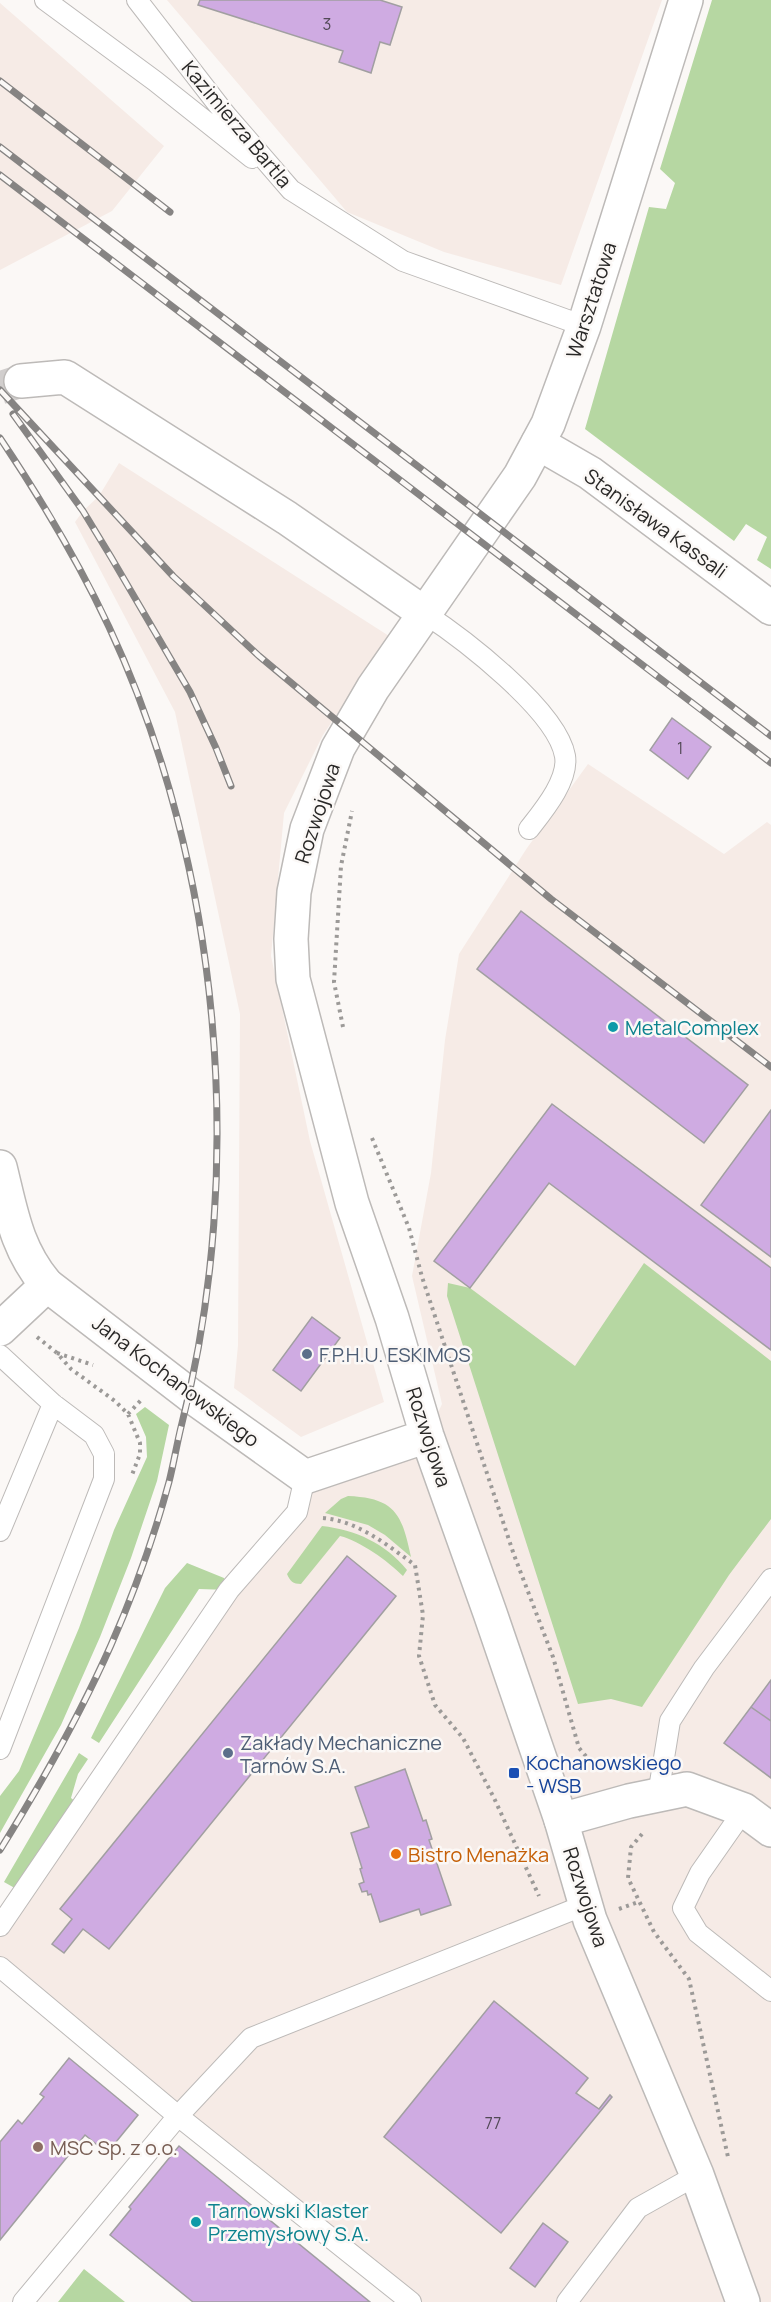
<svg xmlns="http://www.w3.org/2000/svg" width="771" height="2302" viewBox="0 0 771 2302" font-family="Manrope,sans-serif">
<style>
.built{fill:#f6ebe6}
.green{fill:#b6d7a2}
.building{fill:#cfabe2;stroke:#a19fa1;stroke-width:1.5}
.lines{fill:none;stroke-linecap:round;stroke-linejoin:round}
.street-tunnel{stroke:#d1cecd;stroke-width:33;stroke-dasharray:33 16;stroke-linecap:butt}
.lane-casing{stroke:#bdbab8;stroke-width:22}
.street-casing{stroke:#bdbab8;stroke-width:36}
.secondary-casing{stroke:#bdbab8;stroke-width:36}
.path{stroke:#9c9a98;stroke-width:4;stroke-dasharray:3 4.5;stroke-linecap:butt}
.lane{stroke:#fff;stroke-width:20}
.street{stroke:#fff;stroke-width:33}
.secondary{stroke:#fff;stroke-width:33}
.rail-casing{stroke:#868483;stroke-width:7}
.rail{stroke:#fbf8f6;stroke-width:4.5;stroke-dasharray:14;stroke-linecap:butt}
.culture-dot{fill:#0f9aa8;stroke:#fbf8f6;stroke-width:2}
.service-dot{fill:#5c6f8a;stroke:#fbf8f6;stroke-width:2}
.transit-dot{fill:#1a4fb4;stroke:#fbf8f6;stroke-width:2}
.food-dot{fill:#e8710a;stroke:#fbf8f6;stroke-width:2}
.education-dot{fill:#8d6e63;stroke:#fbf8f6;stroke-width:2}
.labels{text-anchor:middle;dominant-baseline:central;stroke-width:5;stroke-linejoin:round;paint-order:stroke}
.number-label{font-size:16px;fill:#524956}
.street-label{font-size:20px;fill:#292827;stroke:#fbf8f6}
.culture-label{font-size:20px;fill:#0d838f;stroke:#fbf8f6;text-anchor:start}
.service-label{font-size:20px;fill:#4e5e75;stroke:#fbf8f6;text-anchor:start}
.transit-label{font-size:20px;fill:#164399;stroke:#fbf8f6;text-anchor:start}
.food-label{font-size:20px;fill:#c56008;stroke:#fbf8f6;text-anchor:start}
.education-label{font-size:20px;fill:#785e54;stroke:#fbf8f6;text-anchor:start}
</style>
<rect width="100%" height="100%" fill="#fbf8f6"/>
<path class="built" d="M 167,0 L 662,0 L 561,285 L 444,252 L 347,212 Z
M 0,3 L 164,146 L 112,211 L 0,270 Z
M 119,463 L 389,636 L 323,735 L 284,813 L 271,956 L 310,1141 L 384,1402 L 301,1437 L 234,1388 L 238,1345 L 240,1014 L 175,712 L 75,522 L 83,511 L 99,496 Z
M 588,764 L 724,854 L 767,822 L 771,825 L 771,2302 L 411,2302 L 0,1967 L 0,1926 L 297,1512 L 305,1477 L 427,1436 L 442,1404 L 412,1276 L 431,1173 L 445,1040 L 459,954 L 527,848 Z"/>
<path class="green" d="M 712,0 L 771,0 L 771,569 L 757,560 L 767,537 L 746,524 L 734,541 L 585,429 L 649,207 L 666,209 L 675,183 L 660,169 Z
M 644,1263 L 771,1361 L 771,1519 L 729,1575 L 642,1707 L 611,1699 L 578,1704 L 447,1296 L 448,1283 L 470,1288 L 575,1366 Z
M 145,1407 L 169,1425 L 157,1481 L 131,1558 L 100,1637 L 61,1725 L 0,1833 L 0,1796 L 19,1771 L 79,1628 L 114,1530 L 147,1457 L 146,1437 L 136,1414 Z
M 348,1496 C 396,1498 402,1515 411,1557 L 385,1535 L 368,1525 L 325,1513 L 341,1499 Z
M 322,1526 C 356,1530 385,1543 407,1570 L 403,1576 C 388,1561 360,1541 340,1536 L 301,1584 C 293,1584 290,1581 287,1574 Z
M 187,1563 L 224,1578 L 229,1590 L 199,1589 L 99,1743 L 91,1738 L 165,1588 Z
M 79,1753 L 88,1759 L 78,1774 L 71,1798 L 82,1807 L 20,1891 L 4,1882 Z
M 84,2269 L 125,2302 L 58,2302 Z"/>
<path class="building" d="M 200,0 L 380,0 L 402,7 L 390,45 L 380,42 L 371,73 L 339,62 L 343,51 L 198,5 Z
M 672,718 L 711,747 L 688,779 L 650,750 Z
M 521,911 L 748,1085 L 704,1143 L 477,969 Z
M 552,1104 L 771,1268 L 771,1350 L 549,1183 L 470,1288 L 434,1261 Z
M 771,1110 L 771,1257 L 701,1205 Z
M 312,1317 L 340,1338 L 301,1391 L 273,1370 Z
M 347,1556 L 396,1596 L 109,1949 L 83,1929 L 64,1953 L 52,1944 L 72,1919 L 60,1909 Z
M 771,1680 L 771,1721 L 751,1707 Z
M 751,1707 L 771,1721 L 771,1778 L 724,1743 Z
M 405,1769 L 423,1821 L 426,1820 L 432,1839 L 429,1840 L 451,1905 L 421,1915 L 419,1909 L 380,1922 L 371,1894 L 368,1895 L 367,1891 L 362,1892 L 359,1884 L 364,1882 L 360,1869 L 362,1868 L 351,1833 L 369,1827 L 355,1787 Z
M 494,2001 L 588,2078 L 576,2093 L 599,2109 L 610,2095 L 612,2097 L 501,2233 L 384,2137 Z
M 69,2058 L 138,2115 L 107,2153 L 85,2135 L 0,2240 L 0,2142 L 18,2120 L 22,2124 L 44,2097 L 40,2094 Z
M 179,2146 L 370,2302 L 193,2302 L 110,2235 L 131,2209 L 129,2207 Z
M 543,2223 L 568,2242 L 535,2287 L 510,2268 Z"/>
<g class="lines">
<path class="street-tunnel" d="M 0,388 L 21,381"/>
<defs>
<path id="lane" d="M 45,0 L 155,81 L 252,158
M 137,0 L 226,115 L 291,190 L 403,261 L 584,326
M 424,613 C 462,638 557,710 565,756 C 569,780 543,811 529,829
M 0,1355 L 53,1404 L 94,1435 L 104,1454 L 104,1479 L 0,1749
M 0,1531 L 53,1404
M 658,1795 L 670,1721 L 704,1668 L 771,1579
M 744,1810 L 700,1873 L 683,1908 L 698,1933 L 771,1991
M 0,1926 L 229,1590 L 297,1512 L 305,1477
M 0,1967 L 178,2116 L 411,2302
M 23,2302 L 178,2116 L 251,2038 L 585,1905
M 567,2302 L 638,2208 L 697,2175"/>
<path id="street" d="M 21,381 L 65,377 L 287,518 L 424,613
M 538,443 L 590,473 L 771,608
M 0,1329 L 47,1285
M 561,1820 L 629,1801 L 687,1789 L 744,1810 L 771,1830"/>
<path id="secondary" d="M 686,0 L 584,326 L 548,424 L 520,476 L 373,688 L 338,748 L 307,829 L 294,892 L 291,939 L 293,979 L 352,1203 L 392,1318 L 427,1436 L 490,1613 L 561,1820 L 590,1920 L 697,2175 L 743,2302
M 0,1167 C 11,1211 16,1249 47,1285 L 190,1395 L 305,1477 L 427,1436"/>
</defs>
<use href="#lane" class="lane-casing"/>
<use href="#street" class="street-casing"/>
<use href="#secondary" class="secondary-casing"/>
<path class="path" d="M 343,1027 L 334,982 L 341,866 L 352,811
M 372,1138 L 409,1228 L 422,1277 L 514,1555 L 553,1657 L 579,1748 L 596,1768 L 607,1771
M 37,1337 L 57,1353 L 71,1369 L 115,1401 L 128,1414 L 140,1443 L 140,1454 L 132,1475
M 57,1353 L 93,1365
M 128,1414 L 142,1399
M 323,1518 C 358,1521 387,1545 415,1565 L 423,1615 L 419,1656 L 435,1705 L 463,1738 L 494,1798 L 539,1896
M 642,1834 L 631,1847 L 628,1878 L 654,1932 L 689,1979 L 728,2157
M 619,1909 L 638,1902"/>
<use href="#lane" class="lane"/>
<use href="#street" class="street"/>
<use href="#secondary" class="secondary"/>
<defs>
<path id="rail" d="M 0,81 L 170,212
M 0,147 L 771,736
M 0,175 L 771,763
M 0,390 L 173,576 L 259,656 L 551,899 L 771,1067
M 13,414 L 83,511 L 111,557 L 190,692 L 216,748 L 231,786
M 0,438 C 41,499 78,561 109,627 C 221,867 247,1167 182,1423 C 177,1443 174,1462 169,1482 C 154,1537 134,1593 111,1645 C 79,1717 41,1784 0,1850"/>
</defs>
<use href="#rail" class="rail-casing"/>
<use href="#rail" class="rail"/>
</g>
<g class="culture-dot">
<circle cx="613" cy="1027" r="6"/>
<circle cx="196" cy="2222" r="6"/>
</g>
<g class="service-dot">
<circle cx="307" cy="1354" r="6"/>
<circle cx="228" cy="1753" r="6"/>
</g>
<rect class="transit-dot" x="508" y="1767" width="12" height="12" rx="3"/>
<circle class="food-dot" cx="396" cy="1854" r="6"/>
<circle class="education-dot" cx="38" cy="2147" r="6"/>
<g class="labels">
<g class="number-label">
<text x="327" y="24">3</text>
<text x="680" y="748">1</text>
<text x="493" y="2123">77</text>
</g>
<g class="street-label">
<text transform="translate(237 124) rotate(50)">Kazimierza Bartla</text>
<text transform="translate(591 300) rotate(-72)">Warsztatowa</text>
<text transform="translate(656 523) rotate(36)">Stanisława Kassali</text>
<text transform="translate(317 813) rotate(-72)">Rozwojowa</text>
<text transform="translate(176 1381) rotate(37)">Jana Kochanowskiego</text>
<text transform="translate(429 1437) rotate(72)">Rozwojowa</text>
<text transform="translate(586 1897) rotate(72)">Rozwojowa</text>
</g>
<g class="culture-label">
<text x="625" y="1027">MetalComplex</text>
<text x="208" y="2210">Tarnowski Klaster<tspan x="208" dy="23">Przemysłowy S.A.</tspan></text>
</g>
<g class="service-label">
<text x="319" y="1354">F.P.H.U. ESKIMOS</text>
<text x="240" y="1742">Zakłady Mechaniczne<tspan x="240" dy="23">Tarnów S.A.</tspan></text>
</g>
<g class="transit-label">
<text x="526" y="1762">Kochanowskiego<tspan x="526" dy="23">- WSB</tspan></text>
</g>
<g class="food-label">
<text x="408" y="1854">Bistro Menażka</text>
</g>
<g class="education-label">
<text x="50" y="2147">MSC Sp. z o.o.</text>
</g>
</g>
</svg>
